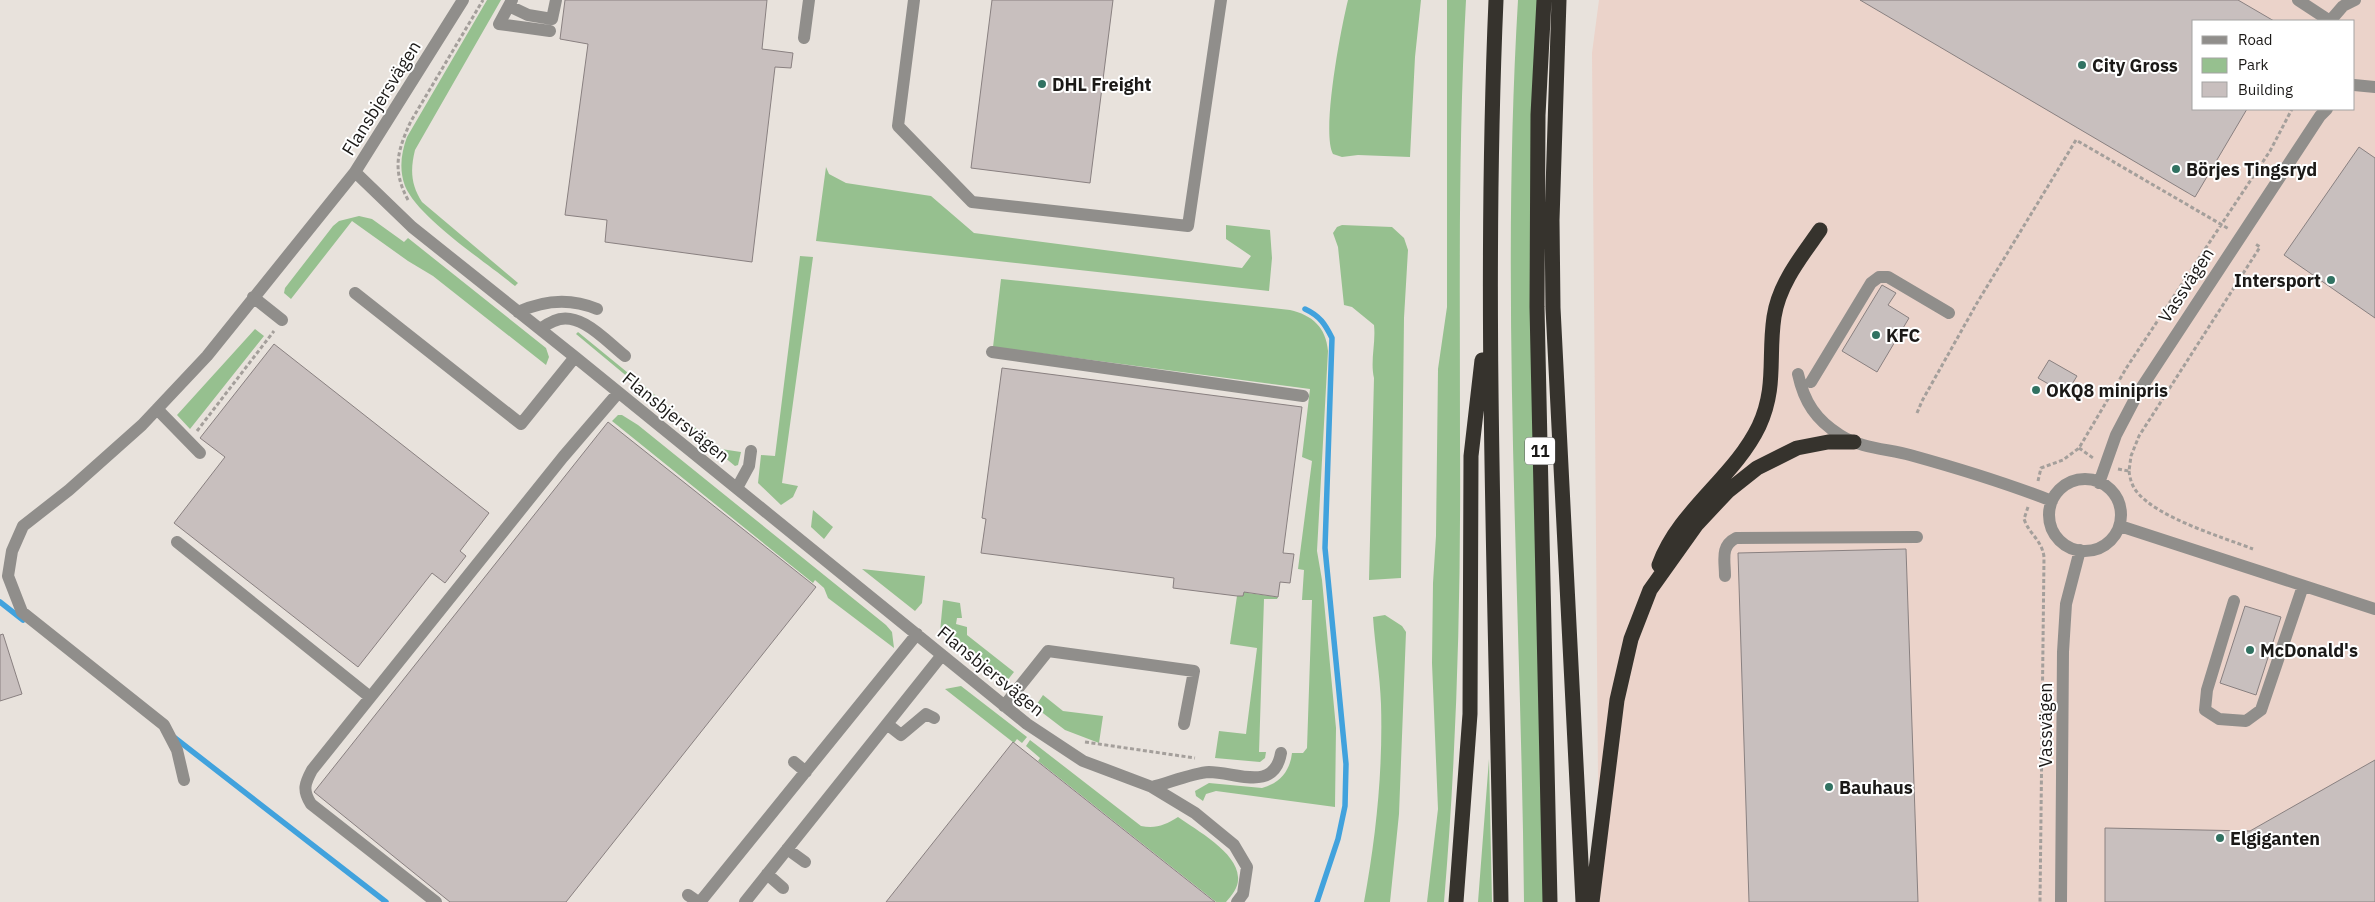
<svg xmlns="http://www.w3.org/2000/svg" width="2375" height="902" viewBox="0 0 2375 902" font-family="'IBM Plex Sans',sans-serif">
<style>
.commercial{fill:#ebd3ca;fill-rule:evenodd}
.green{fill:#96c08f}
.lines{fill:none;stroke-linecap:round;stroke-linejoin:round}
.stream{stroke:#41a2dd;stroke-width:5.5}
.building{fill:#c8bfbe;stroke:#898080}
.path{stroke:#a49f9b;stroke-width:3;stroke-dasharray:4 2.5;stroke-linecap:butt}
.minor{stroke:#908e8b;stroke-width:12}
.highway{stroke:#36332d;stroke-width:15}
.poi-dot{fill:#317262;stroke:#fff;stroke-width:2}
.labels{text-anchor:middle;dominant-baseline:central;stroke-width:4;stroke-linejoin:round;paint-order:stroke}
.shield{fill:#fff;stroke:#5f5e5d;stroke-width:1}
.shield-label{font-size:16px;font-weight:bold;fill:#1b1917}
.poi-label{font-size:18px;font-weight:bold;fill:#1b1917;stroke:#fff;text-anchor:start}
.street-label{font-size:18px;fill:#1b1917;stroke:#fff}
</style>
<rect width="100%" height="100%" fill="#e8e2dc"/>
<path class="commercial" d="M 1599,0 L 2375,0 L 2375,902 L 1599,902 L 1592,53 ZM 2194,21 L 2354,21 L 2354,109 L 2194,109 Z"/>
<path class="green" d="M 487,0 L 501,0 L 415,150 C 410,170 411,185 422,202 L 518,283 L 515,286 C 486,262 419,219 405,186 C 399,170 401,153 407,137 Z
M 1348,0 L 1421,0 L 1415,57 L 1410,157 L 1358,155 L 1342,157 L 1333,154 C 1321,132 1341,28 1348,0 Z
M 1447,0 L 1466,0 C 1458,146 1460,293 1460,440 C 1461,594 1457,748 1444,902 L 1427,902 L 1438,809 L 1432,663 L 1433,583 L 1436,536 L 1438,369 L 1447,307 Z
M 1518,0 L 1538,0 L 1545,902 L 1524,902 C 1521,601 1500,300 1518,0 Z
M 826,167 L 829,174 L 846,183 L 931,196 L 974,233 L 1242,268 L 1251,256 L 1226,239 L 1226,225 L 1270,230 L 1272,258 L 1269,291 L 816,241 Z
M 359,216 L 372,219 L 404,242 L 408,238 L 546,348 L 549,357 L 546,365 L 433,276 L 408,261 L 352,221 L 291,299 L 284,293 L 285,288 L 333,226 L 339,221 Z
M 1342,225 L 1392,227 L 1404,238 L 1408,250 L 1404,318 L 1401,578 L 1369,580 L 1374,378 C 1370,361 1376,343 1374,325 L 1352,307 L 1344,305 L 1338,247 L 1333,233 L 1337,227 Z
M 800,256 L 813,257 L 782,483 L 798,486 L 793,497 L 781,505 L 758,483 L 761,455 L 775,456 Z
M 1001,279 L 1290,310 C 1312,315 1326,327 1328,351 L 1317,551 L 1322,580 L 1336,728 L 1335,807 L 1216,791 L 1206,794 L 1203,801 L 1196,796 L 1195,791 L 1209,783 L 1262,788 C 1280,783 1290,771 1292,753 L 1303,753 L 1307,748 L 1312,600 L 1302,600 L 1304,570 L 1298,569 L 1312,461 L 1302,457 L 1310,389 L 993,347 Z
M 255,329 L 264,336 L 190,429 L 177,415 Z
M 578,332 L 721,449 L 741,452 L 738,465 L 735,466 L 576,334 Z
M 618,415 L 622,415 L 638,425 L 886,625 L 892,632 L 894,648 L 828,598 L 824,588 L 815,580 L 813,583 L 612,421 Z
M 813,510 L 833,527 L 824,539 L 811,527 Z
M 862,569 L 925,576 L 922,603 L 915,611 Z
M 1244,587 L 1248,593 L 1278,597 L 1277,599 L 1264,599 L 1259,752 L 1266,752 L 1265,758 L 1260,762 L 1215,758 L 1219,731 L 1246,734 L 1257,648 L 1230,644 L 1237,596 L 1243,596 Z
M 943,600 L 960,603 L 962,618 L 957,618 L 956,624 L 967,627 L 967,635 L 1014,672 L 1006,682 L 940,632 Z
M 1385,615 L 1402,626 L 1406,632 L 1399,814 L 1390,902 L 1364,902 C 1376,837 1383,771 1381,704 C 1380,675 1375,646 1373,617 Z
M 961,686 L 1027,737 L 1022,743 L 1017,739 L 1014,743 L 945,689 Z
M 1043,695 L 1063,711 L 1103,716 L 1099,743 L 1065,730 L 1035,707 Z
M 1030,740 L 1141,826 C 1156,829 1165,825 1178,817 C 1196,830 1237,852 1238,877 C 1239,887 1232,895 1226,902 L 1216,902 L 1038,761 L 1040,758 L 1026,746 Z
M 1489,759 L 1492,902 L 1478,902 Z"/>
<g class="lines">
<path class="stream" d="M 1305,309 C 1320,316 1325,324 1332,338 L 1325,548 L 1346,764 L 1345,806 L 1338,839 L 1317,902
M 0,602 L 23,620
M 175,738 L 386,902"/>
</g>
<path class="building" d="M 565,0 L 767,0 L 762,49 L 793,53 L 791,68 L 775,67 L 752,262 L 605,242 L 607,220 L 565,215 L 588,44 L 560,39 Z
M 992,0 L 1113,0 L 1090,183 L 971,168 Z
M 1860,0 L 2238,0 L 2274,21 L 2194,21 L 2194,109 L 2247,109 L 2195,197 Z
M 2359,147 L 2375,158 L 2375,318 L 2284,255 Z
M 1882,285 L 1896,293 L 1888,305 L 1909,318 L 1877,372 L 1842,351 Z
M 274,344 L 489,513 L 460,551 L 466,556 L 445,583 L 432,573 L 358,667 L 174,523 L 225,457 L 200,438 Z
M 2049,360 L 2077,376 L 2066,394 L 2038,378 Z
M 1002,368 L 1302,407 L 1283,553 L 1294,554 L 1290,583 L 1280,582 L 1278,597 L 1244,592 L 1243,596 L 1237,596 L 1173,588 L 1174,578 L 981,553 L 986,519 L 982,518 Z
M 608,422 L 816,587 L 566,902 L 450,902 L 314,792 Z
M 1906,549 L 1918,902 L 1749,902 L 1738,553 Z
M 2245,606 L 2281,617 L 2256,695 L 2220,683 Z
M 3,634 L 22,694 L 0,701 L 0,635 Z
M 1013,742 L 1215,902 L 886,902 Z
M 2375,760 L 2375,902 L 2105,902 L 2105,828 L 2250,831 Z"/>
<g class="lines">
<path class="path" d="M 408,200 C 392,170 397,151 411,121 L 483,0
M 1917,413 L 1922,401 L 1977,303 L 2076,140 L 2229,229
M 197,431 L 274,331
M 2079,448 L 2093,458
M 2118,469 L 2129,471 L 2131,456 L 2139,436 L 2260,247 L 2254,243
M 2129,471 C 2130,479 2132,486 2137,492 C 2158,518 2222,537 2253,549
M 2038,481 L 2041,468 L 2063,460 L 2079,448 L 2127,367 L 2270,151 L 2292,109
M 2028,507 L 2024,519 C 2029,534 2042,540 2044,557 L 2040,902
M 1085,742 L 1195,758"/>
<path class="minor" d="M 463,0 L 355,172 L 412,227 L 575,357 L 1027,724 L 1083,761 L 1152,787 L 1195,813 L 1234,845 L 1247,867 L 1243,894 L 1237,902
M 512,0 L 499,24 L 550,31
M 914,0 L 898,126 L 972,202 L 1188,226 L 1221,0
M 2298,0 L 2330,21
M 509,6 L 528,15 L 552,19 L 556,0
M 2330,21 L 2343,6 L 2355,0
M 804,38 L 809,0
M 2354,85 L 2375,87
M 355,293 L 521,424 L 575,357
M 253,297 L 282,320
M 518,312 C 544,300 571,298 597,309
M 540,329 C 544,326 549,323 554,321 C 579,309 607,342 625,356
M 992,352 L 1303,396
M 1798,374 C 1804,402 1816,420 1840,435 C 1860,448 1887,449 1910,455 C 1957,468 2006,483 2052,501
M 1811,382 L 1871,283 L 1879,277 L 1888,277 L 1949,313
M 157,409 L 200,453
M2049 515a36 36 0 1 1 72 0a36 36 0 1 1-72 0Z
M 2099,483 L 2116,435 L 2138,393 L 2320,116 L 2327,109
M 737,488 L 749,466 L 751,451
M 2120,526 L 2375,609
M 177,542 L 370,697
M 1725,576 C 1725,560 1720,546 1736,538 L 1917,537
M 2234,601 L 2207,690 L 2205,710 L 2219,719 L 2246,721 L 2261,710 L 2303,586
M 1004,706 L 1048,651 L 1194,671 L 1184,724
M 887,724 L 901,735 L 926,714 L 934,718
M 794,762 L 806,772
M 184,780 L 177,750 L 164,725 L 22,612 L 8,576 L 12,551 L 23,526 L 69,490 L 142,425 L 207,356 L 355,172
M 1152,787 C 1168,783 1193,773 1209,772 C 1236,772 1274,793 1281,753
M 787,849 L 805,862
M 767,874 L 783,888
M 688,895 L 698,902
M 436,902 L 311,804 C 302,790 305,783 312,770 L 563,457 L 618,393
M 700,902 L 917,634
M 745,902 L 942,655
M 2061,902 L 2063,652 L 2066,604 L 2080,550"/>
<path class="highway" d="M 1496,0 C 1483,301 1496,601 1501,902
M 1544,0 L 1538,115 L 1537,307 L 1550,902
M 1559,0 L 1552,220 L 1553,308 L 1583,902
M 1659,565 C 1679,510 1734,478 1759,426 C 1777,387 1768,357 1774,317 C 1779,284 1801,257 1820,230
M 1456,902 L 1470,714 L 1471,456 L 1482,360
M 1592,902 L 1617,700 L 1631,639 L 1650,590 L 1697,524 L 1728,491 L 1757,468 L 1797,448 L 1828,442 L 1854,442"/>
</g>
<g class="poi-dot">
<circle cx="2082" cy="65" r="5"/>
<circle cx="1042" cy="84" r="5"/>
<circle cx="2176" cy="169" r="5"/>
<circle cx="2331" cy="280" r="5"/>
<circle cx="1876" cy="335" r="5"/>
<circle cx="2036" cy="390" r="5"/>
<circle cx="2250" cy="650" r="5"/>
<circle cx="1829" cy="787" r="5"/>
<circle cx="2220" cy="838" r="5"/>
</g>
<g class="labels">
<rect class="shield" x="1525" y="437.5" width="30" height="27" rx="4"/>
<g class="shield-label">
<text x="1540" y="451">11</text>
</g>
<g class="poi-label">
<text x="2092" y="65">City Gross</text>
<text x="1052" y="84">DHL Freight</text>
<text x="2186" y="169">Börjes Tingsryd</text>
<text x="2321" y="280" text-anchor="end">Intersport</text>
<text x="1886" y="335">KFC</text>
<text x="2046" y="390">OKQ8 minipris</text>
<text x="2260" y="650">McDonald's</text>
<text x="1839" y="787">Bauhaus</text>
<text x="2230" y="838">Elgiganten</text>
</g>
<g class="street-label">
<text transform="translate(381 98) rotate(-58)">Flansbjersvägen</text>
<text transform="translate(2186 285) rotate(-57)">Vassvägen</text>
<text transform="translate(676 417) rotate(39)">Flansbjersvägen</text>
<text transform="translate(991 671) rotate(39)">Flansbjersvägen</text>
<text transform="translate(2045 725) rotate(-90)">Vassvägen</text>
</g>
</g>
<rect x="2192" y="20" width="162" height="90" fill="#ffffff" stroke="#a4a3a2"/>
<rect x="2202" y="36" width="25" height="8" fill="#908e8b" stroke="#a4a3a2"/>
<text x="2238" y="45" font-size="15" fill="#1b1917">Road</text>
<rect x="2202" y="58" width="25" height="15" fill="#96c08f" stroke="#a4a3a2"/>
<text x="2238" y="70" font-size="15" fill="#1b1917">Park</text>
<rect x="2202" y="82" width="25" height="15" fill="#c8bfbe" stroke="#a4a3a2"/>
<text x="2238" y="95" font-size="15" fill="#1b1917">Building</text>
</svg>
